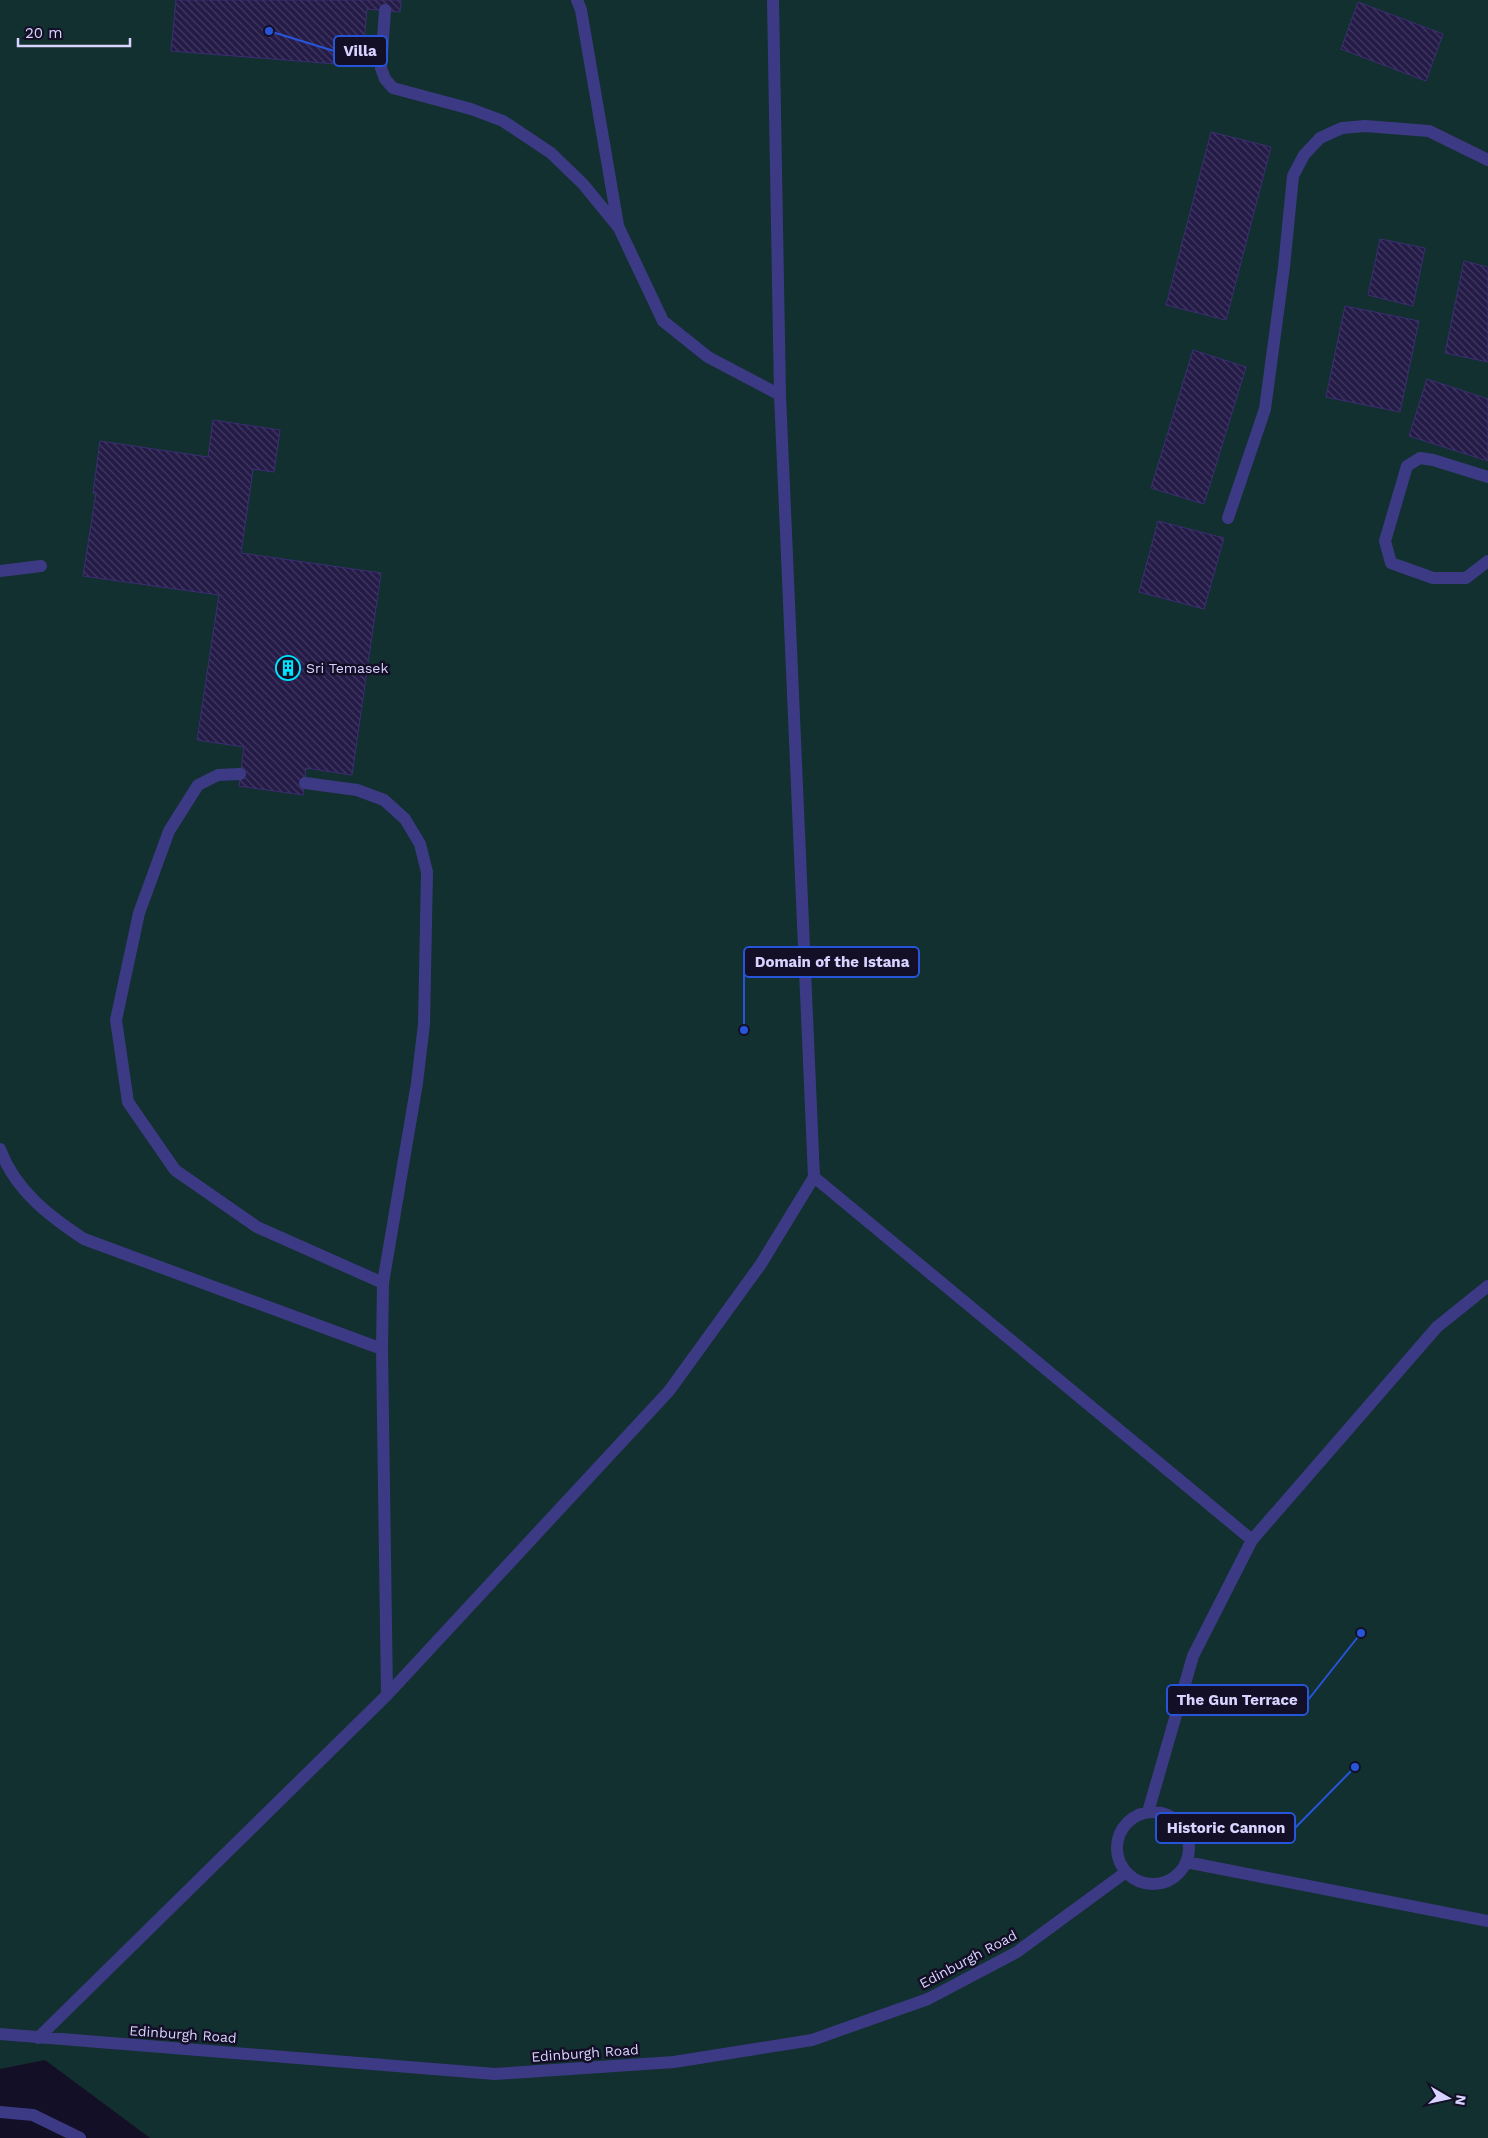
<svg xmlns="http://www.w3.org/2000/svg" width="1488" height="2138" viewBox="0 0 1488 2138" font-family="'Work Sans',sans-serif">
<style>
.park{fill:#12302f}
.building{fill:url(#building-back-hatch);stroke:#3b2d73}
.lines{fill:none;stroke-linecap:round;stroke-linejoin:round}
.service{stroke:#3d3a85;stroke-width:12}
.minor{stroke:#3d3a85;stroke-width:12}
.labels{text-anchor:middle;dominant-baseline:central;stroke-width:5;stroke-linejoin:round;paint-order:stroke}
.poi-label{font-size:14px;fill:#d9d4ff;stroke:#130f26;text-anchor:start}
.street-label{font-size:14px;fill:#d9d4ff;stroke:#130f26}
.leader{fill:none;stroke:#2655da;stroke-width:2}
.callout-dot{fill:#2655da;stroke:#130f26;stroke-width:2}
.callout{fill:#130f26;stroke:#2655da;stroke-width:2}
.callout-label{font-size:15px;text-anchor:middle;font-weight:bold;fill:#d9d4ff}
</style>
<defs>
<pattern id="building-back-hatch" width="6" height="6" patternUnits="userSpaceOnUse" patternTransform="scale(1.25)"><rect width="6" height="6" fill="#241b47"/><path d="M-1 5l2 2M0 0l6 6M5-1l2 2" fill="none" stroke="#433b63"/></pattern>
</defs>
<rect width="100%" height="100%" fill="#130f26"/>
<path class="park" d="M 0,0 L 1488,0 L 1488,2138 L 150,2138 L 45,2060 L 0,2069 Z"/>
<path class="building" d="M 176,0 L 401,0 L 400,12 L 367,9 L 362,66 L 171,51 Z
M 1358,2 L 1443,34 L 1426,81 L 1341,49 Z
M 1211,132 L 1271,147 L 1226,320 L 1166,305 Z
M 1380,239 L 1425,248 L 1413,306 L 1368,295 Z
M 1464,261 L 1488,267 L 1488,362 L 1445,353 Z
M 1345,306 L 1419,321 L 1400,412 L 1326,397 Z
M 1193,350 L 1246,367 L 1204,504 L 1151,488 Z
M 1427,379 L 1488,399 L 1488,461 L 1409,436 Z
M 213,420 L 280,430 L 274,472 L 253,469 L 241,553 L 381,573 L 352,775 L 306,768 L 303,795 L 239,786 L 244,747 L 197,740 L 219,595 L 83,576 L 96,493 L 93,493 L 100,441 L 208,457 Z
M 1158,521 L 1224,538 L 1204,609 L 1139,592 Z"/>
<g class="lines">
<path class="service" d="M 577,0 L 581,10 L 618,225
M 385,10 L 381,68 L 385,79 L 393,88 L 471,109 L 503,121 L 551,153 L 583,184 L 619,228 L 663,321 L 708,357 L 780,395
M 1488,477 L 1433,460 L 1420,458 L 1407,466 L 1385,541 L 1391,563 L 1433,578 L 1466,578 L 1488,561
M 1228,518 L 1265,409 L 1284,267 L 1293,176 L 1304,155 L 1320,138 L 1342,128 L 1365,126 L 1429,131 L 1488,160
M 0,571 L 41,566
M 240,774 L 218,775 L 198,785 L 169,831 L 139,913 L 116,1020 L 128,1102 L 175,1170 L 257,1227 L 383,1283
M 305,783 L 357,790 L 384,800 L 405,819 L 420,844 L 427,872 L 424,1024 L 417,1083 L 383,1283 L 382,1349 L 387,1695
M 0,1149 C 15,1190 49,1216 84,1239 L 382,1349
M 814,1177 L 1252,1540
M 1148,1812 L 1193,1656 L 1252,1540 L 1437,1327 L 1488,1286
M1117 1848a36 36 0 1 1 72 0a36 36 0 1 1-72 0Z
M 1186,1862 L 1488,1921
M 0,2034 L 495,2074 L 674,2062 L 812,2040 L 928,1999 L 1017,1952 L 1126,1872
M 38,2038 L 387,1695 L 669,1391 L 761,1264 L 814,1177 L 780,395 L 773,0"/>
<path class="minor" d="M 0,2112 L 33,2115 L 80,2138"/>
</g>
<defs>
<symbol id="building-ring" viewBox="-11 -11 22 22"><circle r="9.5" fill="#130f26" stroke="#00e5ff" stroke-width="1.5"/><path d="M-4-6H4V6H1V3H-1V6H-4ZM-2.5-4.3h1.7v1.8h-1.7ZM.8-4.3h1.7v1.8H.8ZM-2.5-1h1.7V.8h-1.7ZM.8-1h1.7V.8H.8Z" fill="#00e5ff"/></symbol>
</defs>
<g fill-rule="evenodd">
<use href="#building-ring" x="274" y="654" width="28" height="28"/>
</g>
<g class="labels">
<g class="poi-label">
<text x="306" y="668">Sri Temasek</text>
</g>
<g class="street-label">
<text transform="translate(968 1959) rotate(-28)">Edinburgh Road</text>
<text transform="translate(183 2034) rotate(4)">Edinburgh Road</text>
<text transform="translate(585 2053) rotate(-4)">Edinburgh Road</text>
</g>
</g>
<path class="leader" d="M269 31L334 51M744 1030L744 962M1361 1633L1308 1700M1355 1767L1295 1828"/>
<g class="callout-dot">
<circle cx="269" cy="31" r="5"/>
<circle cx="744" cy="1030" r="5"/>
<circle cx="1361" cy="1633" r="5"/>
<circle cx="1355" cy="1767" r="5"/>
</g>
<g class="callout">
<rect x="334" y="36" width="53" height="30" rx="5"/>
<rect x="744" y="947" width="175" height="30" rx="5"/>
<rect x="1167" y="1685" width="141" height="30" rx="5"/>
<rect x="1156" y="1813" width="139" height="30" rx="5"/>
</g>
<g class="callout-label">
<text x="360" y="56">Villa</text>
<text x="832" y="967">Domain of the Istana</text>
<text x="1237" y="1705">The Gun Terrace</text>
<text x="1226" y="1833">Historic Cannon</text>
</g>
<g transform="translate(1448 2098) rotate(99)" stroke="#130f26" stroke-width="4" paint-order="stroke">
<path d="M0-4L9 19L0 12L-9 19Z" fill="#d9d4ff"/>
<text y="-8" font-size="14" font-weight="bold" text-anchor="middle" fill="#d9d4ff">N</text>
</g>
<path d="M18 38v8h112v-8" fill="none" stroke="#d9d4ff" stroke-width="2.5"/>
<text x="25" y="38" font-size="15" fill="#d9d4ff" stroke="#130f26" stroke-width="4" paint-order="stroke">20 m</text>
</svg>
